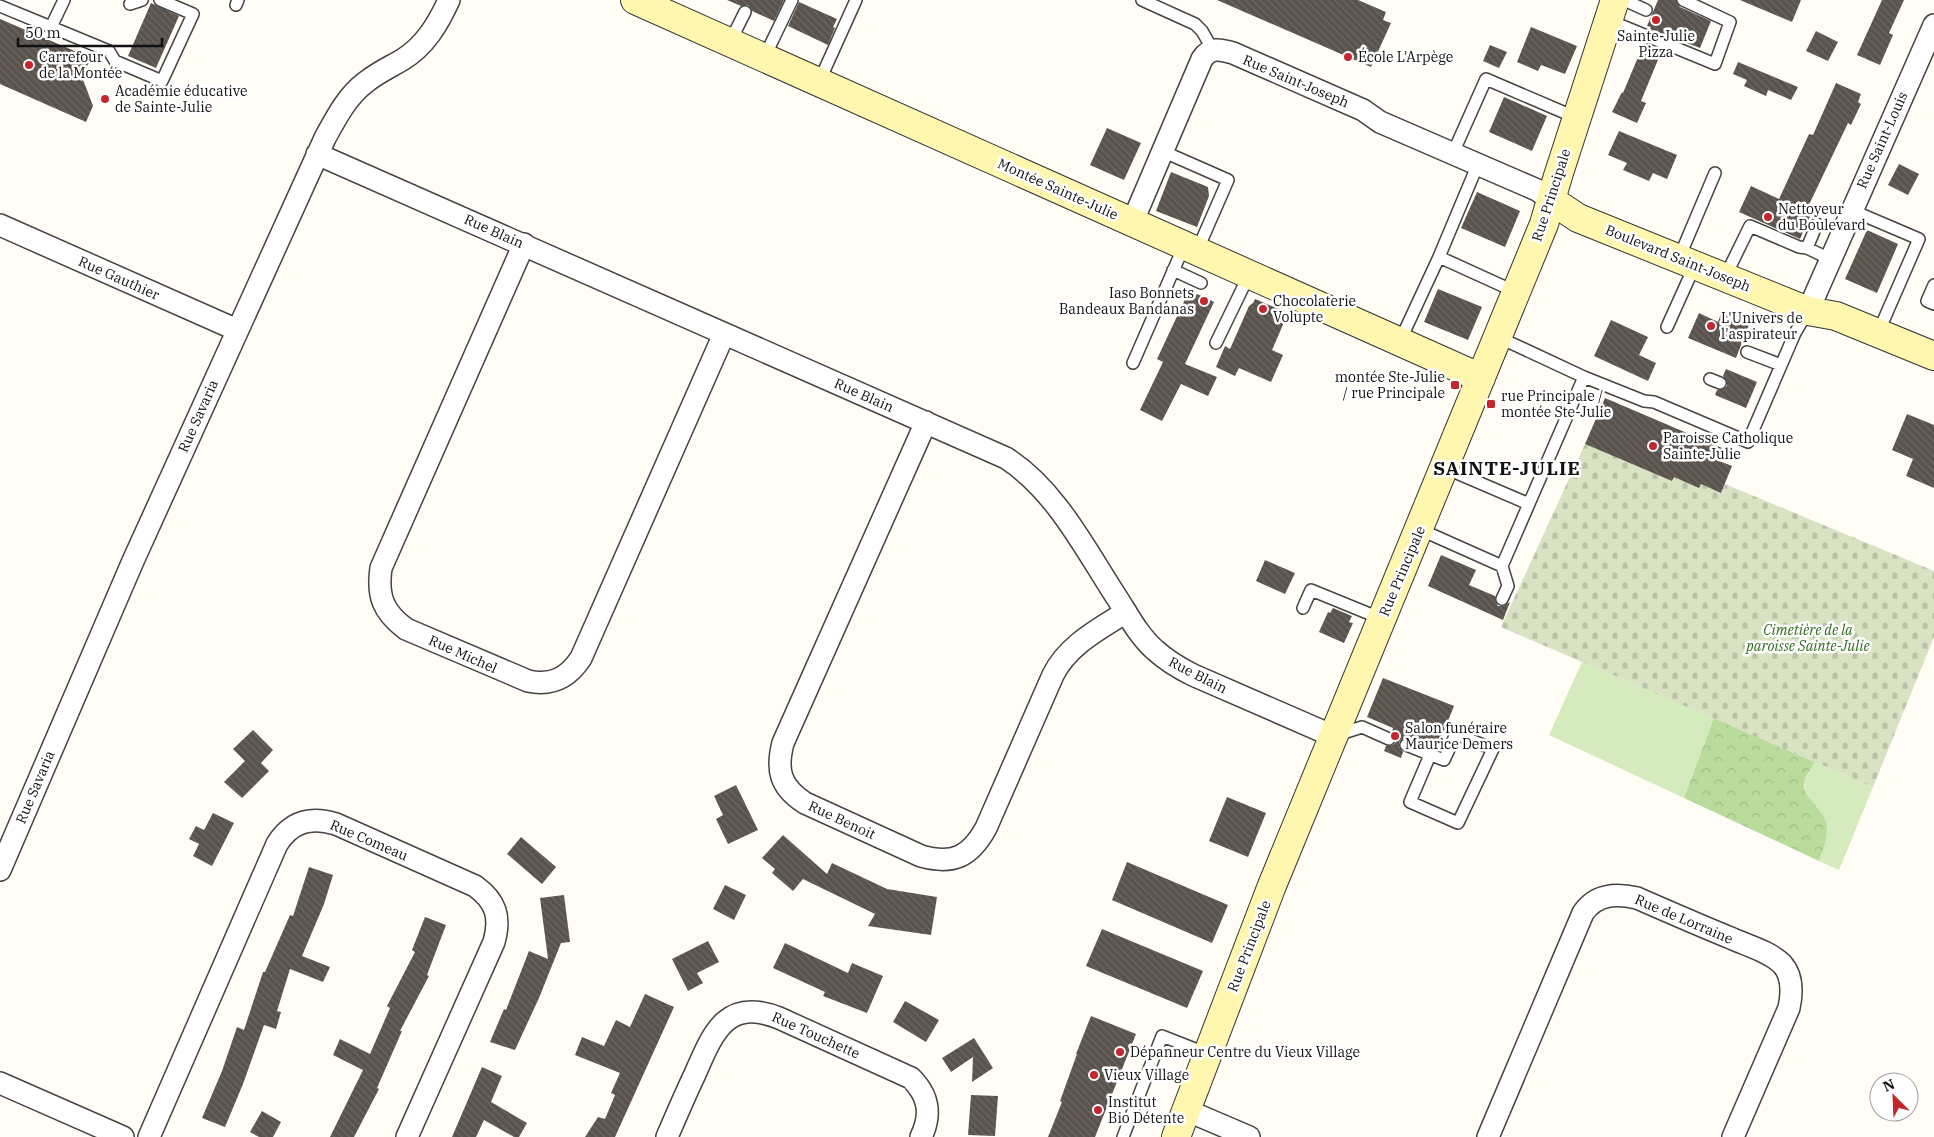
<svg xmlns="http://www.w3.org/2000/svg" width="1934" height="1137" viewBox="0 0 1934 1137" font-family="'IBM Plex Serif',serif">
<style>
.grass{fill:#d5ebbd}
.forest{fill:url(#forest-crowns)}
.cemetery{fill:url(#cemetery-stones)}
.building{fill:url(#building-back-hatch)}
.lines{fill:none;stroke-linecap:round;stroke-linejoin:round}
.lane-casing{stroke:#444;stroke-width:14}
.street-casing{stroke:#444;stroke-width:24}
.secondary-casing{stroke:#333;stroke-width:30}
.lane{stroke:#fff;stroke-width:11}
.street{stroke:#fff;stroke-width:21}
.secondary{stroke:#fff6b0;stroke-width:28}
.poi-dot{fill:#c4262e;stroke:#fff;stroke-width:2}
.labels{text-anchor:middle;dominant-baseline:central;stroke-width:5;stroke-linejoin:round;paint-order:stroke}
.poi-label{font-size:14px;fill:#111;stroke:#fff;text-anchor:start}
.street-label{font-size:14px;fill:#111;stroke:#fff}
.park-label{font-size:14px;font-style:italic;fill:#2f6b1f;stroke:#fff}
.district-label{font-size:19px;font-weight:bold;letter-spacing:1px;fill:#111;stroke:#fff}
</style>
<defs>
<pattern id="forest-crowns" width="20" height="18" patternUnits="userSpaceOnUse" patternTransform="scale(1.25)"><rect width="20" height="18" fill="#b9dc9c"/><path d="M2 6a3 3 0 1 1 6 0M12 15a3 3 0 1 1 6 0" fill="none" stroke="#9ebc85"/></pattern>
<pattern id="cemetery-stones" width="16" height="16" patternUnits="userSpaceOnUse" patternTransform="scale(1.25)"><rect width="16" height="16" fill="#d9e3c4"/><path d="M2 7V4a2 2 0 0 1 4 0v3zM10 15v-3a2 2 0 0 1 4 0v3z" fill="#b9c2a7"/></pattern>
<pattern id="building-back-hatch" width="6" height="6" patternUnits="userSpaceOnUse" patternTransform="scale(1.25)"><rect width="6" height="6" fill="#5a524d"/><path d="M-1 5l2 2M0 0l6 6M5-1l2 2" fill="none" stroke="#6d6662"/></pattern>
</defs>
<rect width="100%" height="100%" fill="#fffdf5"/>
<path class="grass" d="M 1582,662 L 1714,718 L 1684,798 L 1549,735 Z
M 1815,762 L 1873,787 L 1839,870 L 1819,861 L 1824,846 L 1805,792 L 1804,781 Z"/>
<path class="forest" d="M 1714,718 L 1815,762 C 1812,768 1805,776 1804,783 C 1802,798 1823,808 1826,823 C 1829,836 1823,849 1819,861 L 1684,798 Z"/>
<path class="cemetery" d="M 1585,444 L 1672,481 L 1674,477 L 1699,487 L 1701,484 L 1721,493 L 1725,484 L 1934,571 L 1934,637 L 1873,787 L 1501,627 Z"/>
<path class="building" d="M 727,0 L 784,0 L 774,21 L 752,11 L 748,5 L 741,6 Z
M 1217,0 L 1358,0 L 1386,12 L 1383,20 L 1391,23 L 1371,67 Z
M 1658,0 L 1676,0 L 1680,7 L 1711,21 L 1700,48 L 1650,29 L 1651,27 L 1647,26 Z
M 1740,0 L 1801,0 L 1792,22 Z
M 1882,0 L 1904,0 L 1889,33 L 1893,35 L 1880,65 L 1857,55 Z
M 799,2 L 837,19 L 833,27 L 835,28 L 828,45 L 788,26 Z
M 151,3 L 179,16 L 156,68 L 128,56 Z
M 0,19 L 91,58 L 82,77 L 93,106 L 86,122 L 0,84 Z
M 1531,27 L 1577,46 L 1565,74 L 1541,65 L 1538,71 L 1517,62 Z
M 1816,31 L 1838,42 L 1828,61 L 1806,51 Z
M 1644,43 L 1662,50 L 1641,101 L 1646,103 L 1637,123 L 1612,112 L 1622,92 L 1623,93 Z
M 1490,45 L 1507,52 L 1499,68 L 1483,61 Z
M 1738,62 L 1798,87 L 1791,100 L 1768,90 L 1766,96 L 1744,86 L 1747,80 L 1733,74 Z
M 1836,83 L 1861,94 L 1858,102 L 1861,104 L 1851,125 L 1848,123 L 1806,211 L 1811,214 L 1800,239 L 1739,212 L 1751,186 L 1779,199 L 1809,134 L 1813,135 Z
M 1504,97 L 1547,116 L 1532,151 L 1489,132 Z
M 1107,128 L 1141,143 L 1124,180 L 1090,165 Z
M 1619,131 L 1677,155 L 1667,179 L 1653,173 L 1649,181 L 1623,170 L 1627,163 L 1608,155 Z
M 1899,164 L 1919,174 L 1908,195 L 1888,185 Z
M 1171,172 L 1208,187 L 1209,196 L 1197,227 L 1156,211 Z
M 1477,192 L 1520,211 L 1505,247 L 1461,228 Z
M 1867,230 L 1898,244 L 1877,293 L 1845,279 Z
M 1438,289 L 1482,307 L 1468,340 L 1424,322 Z
M 1197,294 L 1214,302 L 1185,364 L 1217,377 L 1208,396 L 1181,384 L 1162,421 L 1140,410 L 1163,362 L 1157,359 L 1187,295 L 1194,298 Z
M 1255,299 L 1288,313 L 1272,350 L 1283,355 L 1271,382 L 1239,368 L 1235,376 L 1216,367 L 1225,346 L 1230,349 L 1249,306 L 1253,303 Z
M 1722,311 L 1750,322 L 1736,358 L 1688,338 L 1699,313 L 1718,322 Z
M 1611,320 L 1648,337 L 1639,355 L 1656,363 L 1648,381 L 1594,356 Z
M 1726,369 L 1757,382 L 1746,408 L 1715,395 L 1717,390 L 1722,390 L 1727,386 L 1727,381 L 1723,376 Z
M 1605,398 L 1722,448 L 1717,460 L 1732,466 L 1721,493 L 1701,484 L 1699,488 L 1674,477 L 1672,481 L 1585,444 Z
M 1907,414 L 1934,425 L 1934,488 L 1906,476 L 1913,459 L 1892,450 Z
M 1441,555 L 1476,570 L 1469,585 L 1495,596 L 1495,600 L 1498,606 L 1503,606 L 1510,602 L 1503,620 L 1428,586 Z
M 1265,560 L 1295,573 L 1285,594 L 1256,581 Z
M 1333,608 L 1352,616 L 1349,622 L 1353,623 L 1344,643 L 1319,632 L 1328,612 L 1330,613 Z
M 1383,678 L 1454,706 L 1437,748 L 1410,737 L 1409,738 L 1402,739 L 1399,742 L 1399,747 L 1403,752 L 1401,758 L 1384,751 L 1386,746 L 1393,745 L 1396,742 L 1395,735 L 1392,732 L 1393,728 L 1367,717 Z
M 253,730 L 273,750 L 261,763 L 269,771 L 242,798 L 224,782 L 245,761 L 233,749 Z
M 736,785 L 758,830 L 728,844 L 716,819 L 723,815 L 714,796 Z
M 1227,797 L 1266,813 L 1248,857 L 1209,841 Z
M 213,813 L 234,823 L 212,866 L 193,856 L 199,844 L 189,839 L 196,826 L 204,830 Z
M 783,835 L 827,874 L 832,863 L 887,889 L 937,897 L 931,935 L 868,926 L 875,914 L 803,879 L 793,891 L 772,873 L 775,869 L 762,858 Z
M 521,837 L 556,867 L 542,884 L 507,854 Z
M 1127,862 L 1228,905 L 1212,943 L 1112,900 Z
M 309,867 L 333,875 L 324,904 L 302,956 L 330,967 L 323,982 L 290,969 L 277,1011 L 281,1012 L 276,1029 L 264,1025 L 243,1084 L 225,1127 L 202,1118 L 222,1071 L 237,1027 L 244,1030 L 263,972 L 265,972 L 290,915 L 293,916 Z
M 725,885 L 746,895 L 734,920 L 713,909 Z
M 564,895 L 570,942 L 561,943 L 539,998 L 515,1050 L 490,1042 L 504,1009 L 506,1010 L 529,951 L 548,959 L 540,898 Z
M 425,917 L 446,925 L 427,975 L 429,976 L 400,1031 L 402,1031 L 377,1088 L 379,1089 L 354,1137 L 330,1137 L 363,1070 L 333,1055 L 340,1039 L 370,1054 L 390,1008 L 387,1006 L 415,952 L 412,950 Z
M 1102,929 L 1203,971 L 1187,1008 L 1086,966 Z
M 708,941 L 719,962 L 697,973 L 703,983 L 688,991 L 672,959 Z
M 785,943 L 848,973 L 852,963 L 883,976 L 867,1013 L 823,996 L 825,992 L 773,968 Z
M 645,994 L 674,1007 L 615,1137 L 585,1137 L 598,1117 L 605,1119 L 615,1095 L 611,1093 L 620,1073 L 575,1055 L 582,1037 L 604,1046 L 616,1020 L 630,1027 Z
M 905,1001 L 939,1020 L 926,1042 L 893,1022 Z
M 1091,1016 L 1136,1034 L 1095,1137 L 1048,1137 L 1062,1102 L 1060,1101 L 1077,1054 L 1076,1054 Z
M 974,1038 L 993,1068 L 972,1082 L 973,1057 L 951,1072 L 942,1058 Z
M 482,1067 L 502,1076 L 491,1102 L 527,1123 L 519,1137 L 514,1137 L 484,1120 L 476,1137 L 452,1137 Z
M 971,1095 L 998,1096 L 995,1136 L 968,1135 Z
M 262,1111 L 281,1122 L 273,1137 L 259,1137 L 250,1132 Z"/>
<g class="lines">
<defs>
<path id="lane" d="M 1142,0 L 1195,24 L 1202,31 L 1213,50
M 1624,0 L 1646,10
M 130,4 L 142,0
M 236,5 L 238,0
M 0,6 L 51,27 L 64,0
M 1608,20 L 1715,64 L 1730,22 L 1683,0
M 51,27 L 109,51 L 115,61 L 162,81 L 193,14 L 160,0
M 730,42 L 745,12
M 764,58 L 792,0
M 819,82 L 856,0
M 1162,151 L 1228,180 L 1197,251
M 1453,153 L 1486,79 L 1577,118
M 1851,210 L 1919,239 L 1878,333
M 1807,248 L 1817,224
M 1439,257 L 1516,292
M 1679,258 L 1715,173
M 1173,270 L 1201,283
M 1725,277 L 1750,226 L 1799,247 L 1807,248 L 1830,259
M 1934,285 L 1927,301 L 1934,304
M 1667,327 L 1695,265
M 1498,337 L 1584,377 L 1644,401 L 1654,402 L 1748,442 L 1795,333 L 1808,311
M 1400,341 L 1439,257 L 1478,164
M 1216,343 L 1249,275
M 1747,352 L 1781,365
M 1133,363 L 1184,246
M 1710,379 L 1720,383
M 1445,468 L 1529,504
M 1419,529 L 1502,566 L 1584,377
M 1502,599 L 1508,586 L 1502,566
M 1303,608 L 1311,590 L 1382,619
M 1337,735 L 1362,727 L 1389,739
M 1406,745 L 1444,760 L 1456,734 L 1493,749 L 1458,823 L 1410,802 L 1430,755
M 1123,1137 L 1162,1036 L 1208,1054"/>
<path id="street" d="M 317,154 L 1006,458 C 1057,491 1086,551 1119,601 C 1129,617 1140,637 1155,650 C 1166,660 1179,668 1193,675 L 1333,736
M 1132,223 L 1202,59 C 1210,47 1220,49 1233,53 L 1363,110 L 1380,122 L 1537,190 L 1551,200
M 0,225 L 237,330
M 524,244 L 381,568 C 377,596 383,612 406,629 L 528,681 C 552,686 568,678 581,658 L 724,334
M 1808,311 L 1934,25
M 926,422 L 783,743 C 776,770 780,787 805,803 L 921,856 C 953,865 970,857 986,828 L 1053,675 C 1068,645 1099,629 1126,612
M 0,870 L 133,561 L 325,138 C 336,118 347,96 366,82 C 377,73 390,67 402,60 C 425,46 438,24 449,0
M 0,1083 L 123,1137
M 1186,1110 L 1249,1137
M 149,1137 L 277,844 C 291,822 310,816 336,824 L 475,886 C 496,901 501,917 494,942 L 407,1137
M 667,1137 C 676,1116 685,1095 695,1074 C 713,1033 726,997 779,1018 L 911,1078 C 929,1096 932,1114 921,1137
M 1488,1137 L 1583,913 C 1596,894 1616,893 1637,898 C 1669,912 1701,926 1733,939 C 1749,946 1770,952 1782,964 C 1793,976 1792,994 1789,1008 L 1733,1137"/>
<path id="secondary" d="M 635,0 L 1481,378
M 1551,200 L 1578,218 L 1808,311 L 1836,316 L 1934,356
M 1176,1137 L 1271,888 L 1544,224 L 1558,176 L 1615,0"/>
</defs>
<use href="#lane" class="lane-casing"/>
<use href="#street" class="street-casing"/>
<use href="#secondary" class="secondary-casing"/>
<use href="#lane" class="lane"/>
<use href="#street" class="street"/>
<use href="#secondary" class="secondary"/>
</g>
<g class="poi-dot">
<circle cx="1656" cy="20" r="5"/>
<circle cx="1348" cy="57" r="5"/>
<circle cx="29" cy="65" r="5"/>
<circle cx="105" cy="99" r="5"/>
<circle cx="1768" cy="217" r="5"/>
<circle cx="1204" cy="301" r="5"/>
<circle cx="1263" cy="309" r="5"/>
<circle cx="1711" cy="326" r="5"/>
<rect x="1450" y="380" width="10" height="10" rx="2.5"/>
<rect x="1486" y="399" width="10" height="10" rx="2.5"/>
<circle cx="1653" cy="446" r="5"/>
<circle cx="1395" cy="736" r="5"/>
<circle cx="1120" cy="1052" r="5"/>
<circle cx="1094" cy="1075" r="5"/>
<circle cx="1098" cy="1110" r="5"/>
</g>
<g class="labels">
<g class="poi-label">
<text x="1656" y="36" text-anchor="middle">Sainte-Julie<tspan x="1656" dy="16">Pizza</tspan></text>
<text x="39" y="57">Carrefour<tspan x="39" dy="16">de la Montée</tspan></text>
<text x="1358" y="57">École L'Arpège</text>
<text x="115" y="91">Académie éducative<tspan x="115" dy="16">de Sainte-Julie</tspan></text>
<text x="1778" y="209">Nettoyeur<tspan x="1778" dy="16">du Boulevard</tspan></text>
<text x="1194" y="293" text-anchor="end">Iaso Bonnets<tspan x="1194" dy="16">Bandeaux Bandanas</tspan></text>
<text x="1273" y="301">Chocolaterie<tspan x="1273" dy="16">Volupte</tspan></text>
<text x="1721" y="318">L'Univers de<tspan x="1721" dy="16">l'aspirateur</tspan></text>
<text x="1445" y="377" text-anchor="end">montée Ste-Julie<tspan x="1445" dy="16">/ rue Principale</tspan></text>
<text x="1501" y="396">rue Principale /<tspan x="1501" dy="16">montée Ste-Julie</tspan></text>
<text x="1663" y="438">Paroisse Catholique<tspan x="1663" dy="16">Sainte-Julie</tspan></text>
<text x="1405" y="728">Salon funéraire<tspan x="1405" dy="16">Maurice Demers</tspan></text>
<text x="1130" y="1052">Dépanneur Centre du Vieux Village</text>
<text x="1104" y="1075">Vieux Village</text>
<text x="1108" y="1102">Institut<tspan x="1108" dy="16">Bio Détente</tspan></text>
</g>
<g class="street-label">
<text transform="translate(1296 81) rotate(23)">Rue Saint-Joseph</text>
<text transform="translate(1882 140) rotate(-66)">Rue Saint-Louis</text>
<text transform="translate(1058 189) rotate(24)">Montée Sainte-Julie</text>
<text transform="translate(1551 195) rotate(-72)">Rue Principale</text>
<text transform="translate(494 231) rotate(24)">Rue Blain</text>
<text transform="translate(1678 258) rotate(22)">Boulevard Saint-Joseph</text>
<text transform="translate(119 278) rotate(24)">Rue Gauthier</text>
<text transform="translate(864 395) rotate(24)">Rue Blain</text>
<text transform="translate(198 416) rotate(-66)">Rue Savaria</text>
<text transform="translate(1402 571) rotate(-67)">Rue Principale</text>
<text transform="translate(463 654) rotate(24)">Rue Michel</text>
<text transform="translate(1198 675) rotate(27)">Rue Blain</text>
<text transform="translate(35 787) rotate(-67)">Rue Savaria</text>
<text transform="translate(842 820) rotate(25)">Rue Benoit</text>
<text transform="translate(369 840) rotate(23)">Rue Comeau</text>
<text transform="translate(1684 919) rotate(23)">Rue de Lorraine</text>
<text transform="translate(1249 946) rotate(-69)">Rue Principale</text>
<text transform="translate(816 1035) rotate(24)">Rue Touchette</text>
</g>
<g class="park-label">
<text x="1808" y="630">Cimetière de la<tspan x="1808" dy="16">paroisse Sainte-Julie</tspan></text>
</g>
<g class="district-label">
<text x="1507" y="468">SAINTE-JULIE</text>
</g>
</g>
<g transform="translate(1894 1097) rotate(336)"><circle r="24" fill="#ffffff" stroke="#a0a0a0"/>
<path d="M0-4L9 19L0 12L-9 19Z" fill="#c4262e"/>
<text y="-8" font-size="14" font-weight="bold" text-anchor="middle" fill="#111111">N</text>
</g>
<path d="M18 38v8h144v-8" fill="none" stroke="#111111" stroke-width="2.5"/>
<text x="25" y="38" font-size="15" fill="#111111" stroke="#ffffff" stroke-width="4" paint-order="stroke">50 m</text>
</svg>
